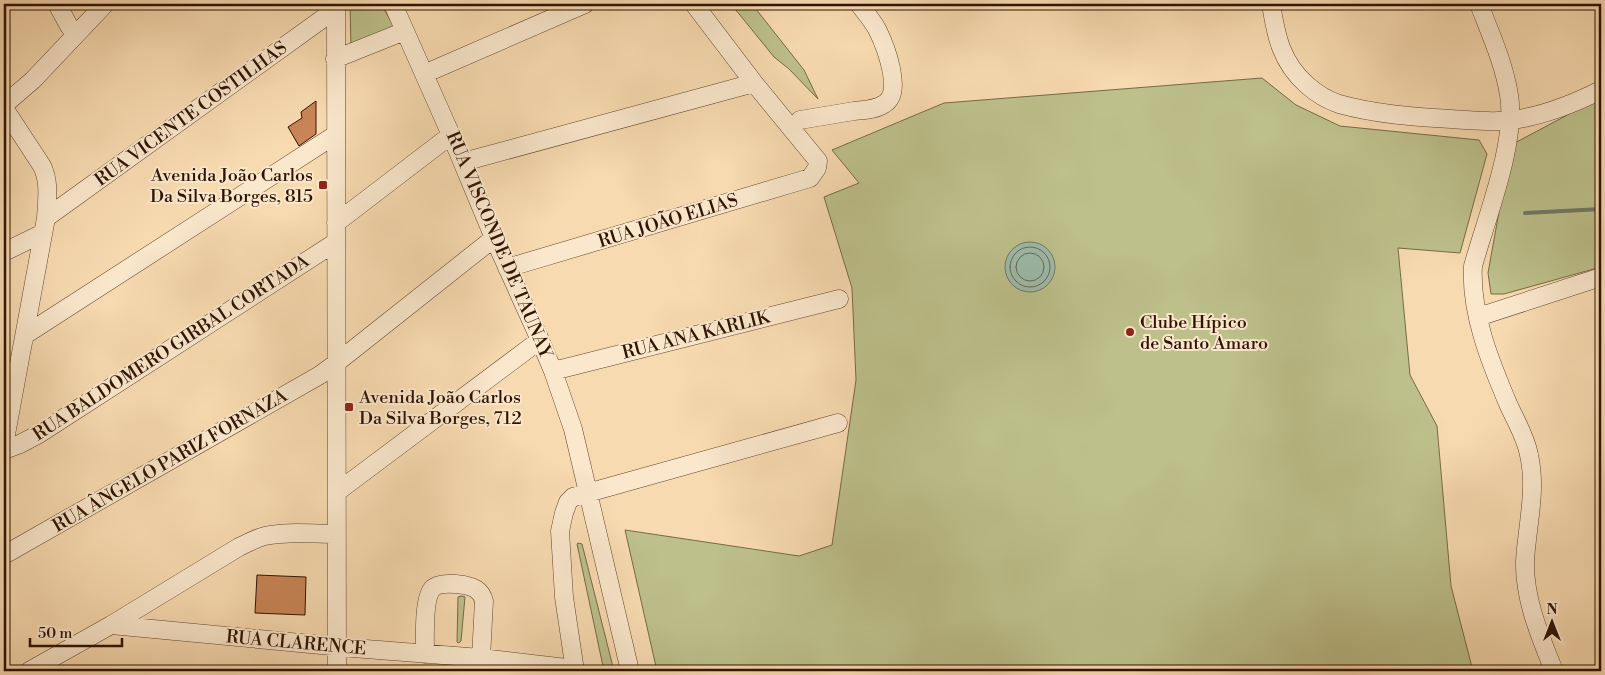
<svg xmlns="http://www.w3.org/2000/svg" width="1605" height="675" viewBox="0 0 1605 675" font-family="'Libre Bodoni',serif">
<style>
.green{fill:#bdc08b;stroke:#766a46}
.water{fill:#9dbbaa;stroke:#717867}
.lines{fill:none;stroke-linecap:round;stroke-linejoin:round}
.shore{stroke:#666756;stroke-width:1}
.stream{stroke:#717867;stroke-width:4}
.building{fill:#c98557;stroke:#2f1302}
.minor-casing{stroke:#61452e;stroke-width:19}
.minor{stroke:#fae7cc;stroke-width:18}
.poi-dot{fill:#8f2418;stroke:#fae7cc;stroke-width:2}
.labels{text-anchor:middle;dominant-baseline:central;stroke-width:4;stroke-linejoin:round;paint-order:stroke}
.street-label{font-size:18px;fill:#2f1302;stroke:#fae7cc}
.poi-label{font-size:18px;fill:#2f1302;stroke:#fae7cc;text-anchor:start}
</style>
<rect width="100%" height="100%" fill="#f8dab0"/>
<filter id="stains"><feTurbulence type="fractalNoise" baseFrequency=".004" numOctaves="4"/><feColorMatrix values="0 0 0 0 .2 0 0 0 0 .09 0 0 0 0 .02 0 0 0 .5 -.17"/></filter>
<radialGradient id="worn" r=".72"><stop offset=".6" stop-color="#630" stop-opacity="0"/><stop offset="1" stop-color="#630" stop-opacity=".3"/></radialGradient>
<path class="green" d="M 350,4 L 381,4 L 396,30 L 351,47 Z
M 731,4 L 752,4 L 804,70 L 818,99 L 789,69 L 774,57 Z
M 1262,78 L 1296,105 L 1340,126 L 1479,140 L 1487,154 L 1460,253 L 1398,248 L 1410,375 L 1437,426 L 1451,586 L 1473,671 L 657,671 L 625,530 L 799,556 L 832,545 L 856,380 L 852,288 L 824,197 L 859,183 L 832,150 L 944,103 Z
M 1601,97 L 1601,267 L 1504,294 L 1491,294 L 1488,273 L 1511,145 Z
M 578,543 L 582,544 L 614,671 L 604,671 L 577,544 Z
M 461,596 L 465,597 L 461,641 L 459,643 L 457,642 L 458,597 Z"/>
<path class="water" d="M1005 267a25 25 0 1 1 50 0a25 25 0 1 1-50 0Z"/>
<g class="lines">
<path class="shore" d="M1010 267a20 20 0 1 1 40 0a20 20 0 1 1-40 0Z
M1016 267a14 14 0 1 1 28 0a14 14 0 1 1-28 0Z"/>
<path class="stream" d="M 1525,213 L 1601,209"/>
</g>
<path class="building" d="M 316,101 L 316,134 L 299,146 L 288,127 L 302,118 L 301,112 Z
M 257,575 L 306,577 L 305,615 L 255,613 Z"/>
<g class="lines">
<defs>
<path id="minor" d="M 57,4 L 69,26 L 76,34
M 336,4 L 337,671
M 393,4 L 451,135 L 494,238 L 540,340 L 553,371 L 573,429 L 630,671
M 1271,4 C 1276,36 1281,62 1307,85 C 1316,93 1327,100 1339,104 C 1375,114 1414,117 1451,119 C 1471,120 1492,123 1512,120 C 1543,116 1573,104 1601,90
M 1479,4 C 1490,33 1504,63 1509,95 C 1517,142 1486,219 1473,266 C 1470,313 1491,364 1509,406 C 1516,421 1526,438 1529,455 C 1537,490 1527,526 1525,561 C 1524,599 1540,636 1554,671
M 335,59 L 405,31
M 424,74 L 585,4
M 4,105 L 33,80 L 105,4
M 4,108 L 42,166 C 50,182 47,200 46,218 L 4,445
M 800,120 C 818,117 836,114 854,111 C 863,110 875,110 884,104 C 904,93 885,45 877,29 C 872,20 865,12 859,4
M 463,162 L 754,83
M 46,218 L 336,9
M 336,223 L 451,135
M 4,252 L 43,233
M 507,268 L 810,178 L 817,168 L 818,161 L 754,83 L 694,4
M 1478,317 L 1601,277
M 25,335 L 335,135
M 553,371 L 839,299
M 4,450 L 20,444 L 39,434 L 336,242
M 337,492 L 540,340
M 4,555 L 320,375 L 335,364 L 494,238
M 111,625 L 353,648 L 481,658 L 575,669
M 425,654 C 425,640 423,597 433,588 C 440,582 456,584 464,585 C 474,587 481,590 484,601 L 481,658
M 29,671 L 111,625 L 239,547 C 248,543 256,538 265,536 C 287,531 313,534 336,534
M 575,671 L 564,597 L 560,531 L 564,513 L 568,502 L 573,497 L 838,423"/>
</defs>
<use href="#minor" class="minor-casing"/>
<use href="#minor" class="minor"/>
</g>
<g class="poi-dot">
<rect x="318" y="180" width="10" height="10" rx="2.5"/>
<circle cx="1130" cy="332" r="5"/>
<rect x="344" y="402" width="10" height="10" rx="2.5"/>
</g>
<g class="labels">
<g class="street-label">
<text transform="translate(191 114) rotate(-36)">RUA VICENTE COSTILHAS</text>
<text transform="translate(668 221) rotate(-17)">RUA JOÃO ELIAS</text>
<text transform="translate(499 245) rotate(67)">RUA VISCONDE DE TAUNAY</text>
<text transform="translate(696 335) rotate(-14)">RUA ANA KARLIK</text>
<text transform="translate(171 348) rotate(-33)">RUA BALDOMERO GIRBAL CORTADA</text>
<text transform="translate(170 461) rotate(-30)">RUA ÂNGELO PARIZ FORNAZA</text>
<text transform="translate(296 643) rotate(5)">RUA CLARENCE</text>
</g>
<g class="poi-label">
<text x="313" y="175" text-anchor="end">Avenida João Carlos<tspan x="313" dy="21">Da Silva Borges, 815</tspan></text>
<text x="1140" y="322">Clube Hípico<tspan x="1140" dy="21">de Santo Amaro</tspan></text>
<text x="359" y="397">Avenida João Carlos<tspan x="359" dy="21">Da Silva Borges, 712</tspan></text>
</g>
</g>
<rect width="1605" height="675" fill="none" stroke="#f8dab0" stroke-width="20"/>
<rect x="5" y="5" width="1595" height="665" fill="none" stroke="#2f1302" stroke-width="2.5"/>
<rect x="10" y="10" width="1585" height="655" fill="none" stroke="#2f1302"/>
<g transform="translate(1552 622)" stroke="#fae7cc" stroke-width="4" paint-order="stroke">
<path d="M0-4L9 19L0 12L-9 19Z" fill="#2f1302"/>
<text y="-8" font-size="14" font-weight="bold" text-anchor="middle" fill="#2f1302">N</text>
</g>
<path d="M30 638v8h92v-8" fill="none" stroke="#2f1302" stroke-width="2.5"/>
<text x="38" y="638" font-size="15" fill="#2f1302" stroke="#fae7cc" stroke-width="4" paint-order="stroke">50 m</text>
<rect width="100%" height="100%" filter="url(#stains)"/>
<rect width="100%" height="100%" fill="url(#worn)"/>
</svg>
